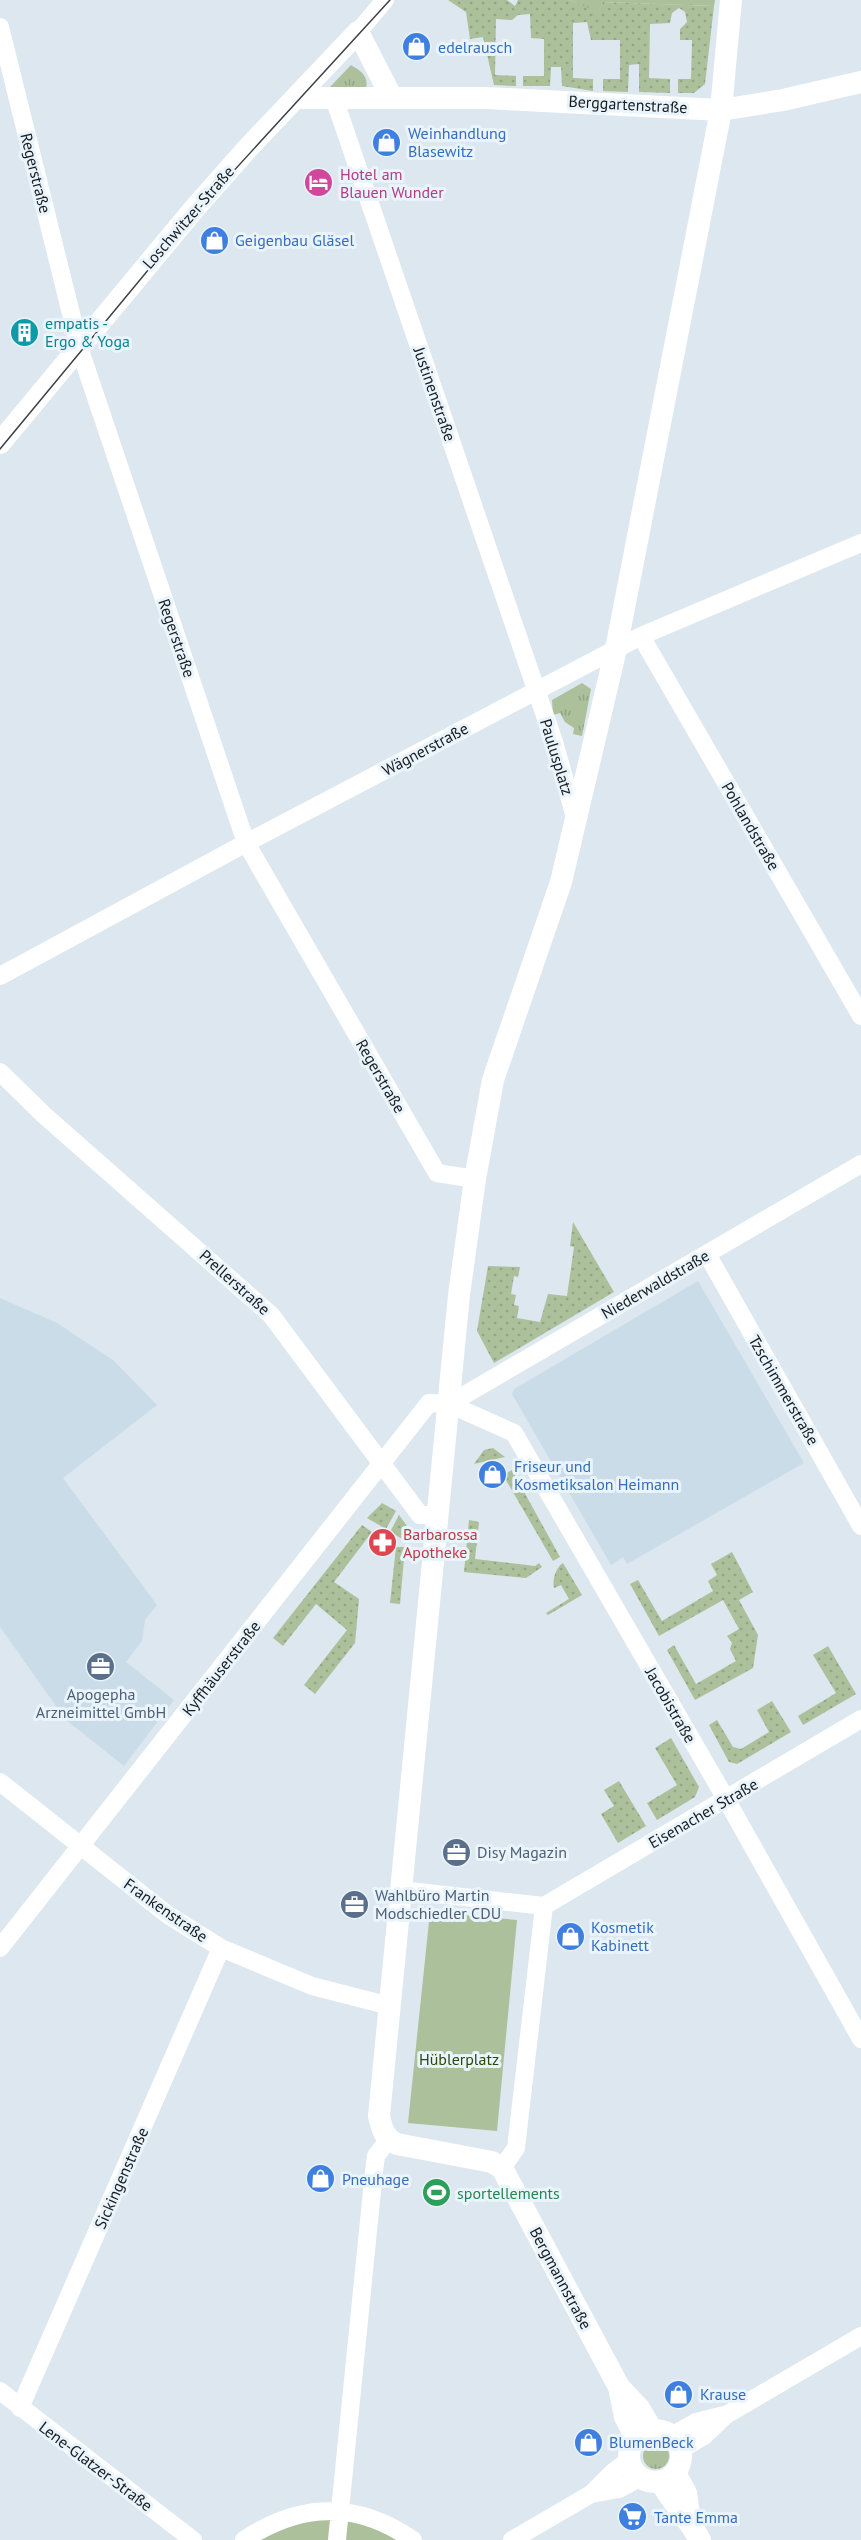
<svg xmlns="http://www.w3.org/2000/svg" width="861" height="2540" viewBox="0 0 861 2540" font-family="'PT Sans',sans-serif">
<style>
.built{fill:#cbdce9}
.grass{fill:url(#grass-tufts)}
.park{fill:#acc09b}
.garden{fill:url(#garden-dots)}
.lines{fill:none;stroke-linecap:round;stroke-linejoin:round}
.minor{stroke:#fff;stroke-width:18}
.tertiary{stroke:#fff;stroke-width:22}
.tram{stroke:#3d4246;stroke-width:1.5}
.labels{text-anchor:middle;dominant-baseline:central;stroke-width:6;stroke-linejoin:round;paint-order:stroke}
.shop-label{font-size:16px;fill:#366cbe;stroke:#e9f4fc;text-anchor:start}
.street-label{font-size:16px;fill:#191d20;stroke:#e9f4fc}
.hotel-label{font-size:16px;fill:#b23c85;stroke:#e9f4fc;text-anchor:start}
.culture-label{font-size:16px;fill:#0d838f;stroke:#e9f4fc;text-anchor:start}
.health-label{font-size:16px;fill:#be3a42;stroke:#e9f4fc;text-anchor:start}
.service-label{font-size:16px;fill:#4e5e75;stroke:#e9f4fc;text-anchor:start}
.park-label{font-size:16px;fill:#2c4706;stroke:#e9f4fc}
.leisure-label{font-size:16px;fill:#27864d;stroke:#e9f4fc;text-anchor:start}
</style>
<defs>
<pattern id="grass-tufts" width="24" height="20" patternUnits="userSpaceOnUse" patternTransform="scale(1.5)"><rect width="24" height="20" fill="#acc09b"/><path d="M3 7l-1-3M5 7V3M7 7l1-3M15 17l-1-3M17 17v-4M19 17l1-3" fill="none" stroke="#93a585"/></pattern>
<pattern id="garden-dots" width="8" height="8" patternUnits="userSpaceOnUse" patternTransform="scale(1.5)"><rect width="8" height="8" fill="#acc09b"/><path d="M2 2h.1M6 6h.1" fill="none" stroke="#93a585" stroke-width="1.8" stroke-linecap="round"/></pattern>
</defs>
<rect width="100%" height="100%" fill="#dce7ef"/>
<path class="built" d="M 698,1281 L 804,1463 L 627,1564 L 623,1557 L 611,1565 L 512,1394 L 514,1389 Z
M 0,1298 L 57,1323 L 113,1360 L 157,1405 L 63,1478 L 157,1605 L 145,1620 L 142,1641 L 126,1662 L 174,1700 L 124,1766 L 66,1720 L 0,1627 Z"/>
<path class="grass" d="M 570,0 L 715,0 L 714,6 L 603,2 L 598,13 Z
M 351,65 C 361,71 369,76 366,89 L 330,87 Z
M 582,683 L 591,689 L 582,736 L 573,734 L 574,728 L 565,722 L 560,713 L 553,715 L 552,700 Z
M643 2456a13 13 0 1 1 26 0a13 13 0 1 1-26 0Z"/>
<path class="park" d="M 430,1912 L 517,1920 L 497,2131 L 408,2123 Z
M 347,2516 L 404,2540 L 251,2540 L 289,2521 Z"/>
<path class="garden" d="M 448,0 L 507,0 L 515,6 L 518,0 L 570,0 L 598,12 L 603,2 L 714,6 L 705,84 L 694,93 L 678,93 L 678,79 L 691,79 L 692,40 L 680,40 L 680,29 L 687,22 L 685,12 L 679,8 L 672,13 L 670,23 L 650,24 L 649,78 L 670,79 L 670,93 L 639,92 L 639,64 L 629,65 L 628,92 L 603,91 L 603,79 L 620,79 L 620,40 L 591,40 L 587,22 L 573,23 L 573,78 L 593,79 L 593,91 L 562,86 L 561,67 L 551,67 L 550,86 L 523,86 L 523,76 L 544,76 L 544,39 L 531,38 L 530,14 L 518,15 L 512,20 L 496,19 L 495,75 L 516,76 L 516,86 L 494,85 L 483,37 L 470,39 L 466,12 Z
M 573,1222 L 614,1292 L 494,1363 L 477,1331 L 488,1266 L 520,1267 L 518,1277 L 514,1276 L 511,1294 L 516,1295 L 514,1305 L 519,1306 L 517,1318 L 540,1322 L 548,1294 L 567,1296 L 574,1247 L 570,1246 Z
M 493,1448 L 505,1457 L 474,1464 L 484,1450 Z
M 512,1470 L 560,1557 L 553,1561 L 503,1475 Z
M 382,1503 L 396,1511 L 386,1529 L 367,1518 Z
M 399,1515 L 407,1526 L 406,1541 L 390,1532 Z
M 469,1520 L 479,1522 L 475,1559 L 535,1566 L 539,1563 L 542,1567 L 526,1578 L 464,1572 Z
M 362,1525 L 372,1532 L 334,1582 L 359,1599 L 355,1643 L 315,1694 L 304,1685 L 347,1630 L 316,1604 L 283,1646 L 273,1638 Z
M 396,1547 L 405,1547 L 400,1604 L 390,1603 Z
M 732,1552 L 753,1592 L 739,1600 L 758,1635 L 753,1668 L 695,1700 L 667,1650 L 674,1645 L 696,1684 L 736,1661 L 730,1649 L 732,1643 L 727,1636 L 739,1629 L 723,1600 L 659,1636 L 630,1584 L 638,1580 L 662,1621 L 713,1591 L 708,1581 L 717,1575 L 711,1564 Z
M 563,1563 L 582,1595 L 548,1615 L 546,1613 L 569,1599 L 561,1585 L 554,1588 C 552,1580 556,1567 563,1563 Z
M 828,1646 L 856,1694 L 803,1725 L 798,1716 L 836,1693 L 813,1655 Z
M 772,1701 L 791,1732 L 737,1764 L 729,1762 L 709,1725 L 717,1720 L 733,1747 L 741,1749 L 769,1732 L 757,1710 Z
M 671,1738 L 699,1787 L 695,1797 L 657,1820 L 647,1803 L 677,1785 L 655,1748 Z
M 619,1781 L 646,1826 L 618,1843 L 601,1814 L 614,1806 L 604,1790 Z"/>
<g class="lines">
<path class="minor" d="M 0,27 L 80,350 L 246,843 L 437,1173 L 475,1179
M 358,32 L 385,0
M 334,98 L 555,745 L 576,821
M 641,636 L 861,1016
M 0,976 L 246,843 L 641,636 L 861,543
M 0,1072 L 44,1115 L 271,1315 L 420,1515 L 438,1515
M 707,1254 L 861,1526
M 449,1404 L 861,1164
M 0,1782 L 168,1915 L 221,1948 L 312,1986 L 390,2006
M 401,1890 L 544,1906 L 516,2148 L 502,2168
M 544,1906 L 861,1719
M 0,1948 L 429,1403 L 449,1404 L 514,1433 L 726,1799 L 861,2039
M 0,2391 L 193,2540
M 20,2408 L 221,1948
M 671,2436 L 696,2422 L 724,2415
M 680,2450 L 704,2436 L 726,2415 L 861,2336
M 591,2494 L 619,2489 L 639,2478
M 244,2540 C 301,2502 356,2501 413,2540
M 337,2540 L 374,2171 L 376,2156 L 388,2140
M 512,2540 L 591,2494 L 612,2473 L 629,2460"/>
<path class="tertiary" d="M 296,98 L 486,98 L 721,110 L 783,100 L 861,82
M 0,443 L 194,209 L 247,149 L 358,32 L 391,96
M 619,2387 L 625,2417 L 636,2438
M629 2456a26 26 0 1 1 52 0a26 26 0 1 1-52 0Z
M 652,2430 L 639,2408 L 619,2387 L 502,2168 L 492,2162 L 397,2144 C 384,2138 382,2129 379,2116 L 459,1295 L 475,1179 L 493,1080 L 561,882 L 616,649 L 721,110 L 731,0
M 675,2473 L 686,2493 L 690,2521
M 661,2482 C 672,2503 689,2519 700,2540"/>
<path class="tram" d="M 0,449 L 197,211 L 390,0"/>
</g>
<defs>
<symbol id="shop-disc" viewBox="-11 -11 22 22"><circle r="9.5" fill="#3f7fe0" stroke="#e9f4fc"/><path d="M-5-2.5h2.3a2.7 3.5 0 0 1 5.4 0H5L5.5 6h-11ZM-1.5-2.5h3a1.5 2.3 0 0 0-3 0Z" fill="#fff"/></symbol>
<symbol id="hotel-disc" viewBox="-11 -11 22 22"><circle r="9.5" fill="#d1479c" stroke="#e9f4fc"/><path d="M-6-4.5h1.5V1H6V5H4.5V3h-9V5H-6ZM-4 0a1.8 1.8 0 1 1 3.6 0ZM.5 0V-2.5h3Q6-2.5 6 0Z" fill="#fff"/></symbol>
<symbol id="building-disc" viewBox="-11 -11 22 22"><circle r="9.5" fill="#0f9aa8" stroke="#e9f4fc"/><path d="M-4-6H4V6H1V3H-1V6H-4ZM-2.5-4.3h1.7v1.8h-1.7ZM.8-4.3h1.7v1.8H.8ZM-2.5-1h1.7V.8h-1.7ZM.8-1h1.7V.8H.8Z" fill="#fff"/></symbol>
<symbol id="pharmacy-disc" viewBox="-11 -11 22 22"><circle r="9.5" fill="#e0444e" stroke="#e9f4fc"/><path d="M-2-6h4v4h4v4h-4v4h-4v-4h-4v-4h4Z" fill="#fff"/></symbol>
<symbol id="office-disc" viewBox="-11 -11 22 22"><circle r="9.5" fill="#5c6f8a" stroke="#e9f4fc"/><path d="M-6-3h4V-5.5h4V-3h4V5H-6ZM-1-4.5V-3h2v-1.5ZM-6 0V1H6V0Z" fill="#fff"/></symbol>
<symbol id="stadium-disc" viewBox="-11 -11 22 22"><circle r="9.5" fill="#2e9e5b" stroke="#e9f4fc"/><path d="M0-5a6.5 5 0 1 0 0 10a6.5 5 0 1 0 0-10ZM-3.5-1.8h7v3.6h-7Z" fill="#fff"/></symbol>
<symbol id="supermarket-disc" viewBox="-11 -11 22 22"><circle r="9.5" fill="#3f7fe0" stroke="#e9f4fc"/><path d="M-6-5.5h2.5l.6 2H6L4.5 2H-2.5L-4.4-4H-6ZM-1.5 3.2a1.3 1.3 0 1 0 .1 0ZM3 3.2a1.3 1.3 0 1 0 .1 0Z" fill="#fff"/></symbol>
</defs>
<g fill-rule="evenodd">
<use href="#shop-disc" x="400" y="30" width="33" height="33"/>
<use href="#shop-disc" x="370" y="126" width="33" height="33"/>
<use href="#hotel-disc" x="302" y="166" width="33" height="33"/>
<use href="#shop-disc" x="198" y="224" width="33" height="33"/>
<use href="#building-disc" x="8" y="316" width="33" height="33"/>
<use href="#shop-disc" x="476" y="1458" width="33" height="33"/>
<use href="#pharmacy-disc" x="366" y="1526" width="33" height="33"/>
<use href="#office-disc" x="84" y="1650" width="33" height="33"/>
<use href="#office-disc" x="440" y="1836" width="33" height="33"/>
<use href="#office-disc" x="338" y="1888" width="33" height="33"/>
<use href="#shop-disc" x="554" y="1920" width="33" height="33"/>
<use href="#shop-disc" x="304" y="2162" width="33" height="33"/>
<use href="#stadium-disc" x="420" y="2176" width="33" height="33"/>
<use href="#shop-disc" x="662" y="2378" width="33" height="33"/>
<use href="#shop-disc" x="572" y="2426" width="33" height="33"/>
<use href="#supermarket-disc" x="616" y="2500" width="33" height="33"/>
</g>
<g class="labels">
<g class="shop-label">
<text x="438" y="47">edelrausch</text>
<text x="408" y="133">Weinhandlung<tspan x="408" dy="18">Blasewitz</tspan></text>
<text x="235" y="240">Geigenbau Gläsel</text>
<text x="514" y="1466">Friseur und<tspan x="514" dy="18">Kosmetiksalon Heimann</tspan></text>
<text x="591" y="1927">Kosmetik<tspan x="591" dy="18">Kabinett</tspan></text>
<text x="342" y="2179">Pneuhage</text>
<text x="700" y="2394">Krause</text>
<text x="609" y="2442">BlumenBeck</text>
<text x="654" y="2517">Tante Emma</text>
</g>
<g class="street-label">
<text transform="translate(628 104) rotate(3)">Berggartenstraße</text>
<text transform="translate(36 173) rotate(76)">Regerstraße</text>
<text transform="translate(188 217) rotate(-49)">Loschwitzer Straße</text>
<text transform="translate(435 394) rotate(71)">Justinenstraße</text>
<text transform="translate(177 638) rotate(71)">Regerstraße</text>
<text transform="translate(425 749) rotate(-28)">Wägnerstraße</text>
<text transform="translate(557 757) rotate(73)">Paulusplatz</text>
<text transform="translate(751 826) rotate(60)">Pohlandstraße</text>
<text transform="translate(381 1076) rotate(60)">Regerstraße</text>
<text transform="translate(235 1282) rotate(42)">Prellerstraße</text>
<text transform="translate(655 1284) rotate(-30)">Niederwaldstraße</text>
<text transform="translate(784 1390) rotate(60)">Tzschimmerstraße</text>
<text transform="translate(221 1668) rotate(-52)">Kyffhäuserstraße</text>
<text transform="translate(671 1705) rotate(60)">Jacobistraße</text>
<text transform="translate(703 1813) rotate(-30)">Eisenacher Straße</text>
<text transform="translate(166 1910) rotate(35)">Frankenstraße</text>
<text transform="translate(121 2178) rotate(-66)">Sickingenstraße</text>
<text transform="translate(561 2278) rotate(62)">Bergmannstraße</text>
<text transform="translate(96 2466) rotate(37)">Lene-Glatzer-Straße</text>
</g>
<g class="hotel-label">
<text x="340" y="174">Hotel am<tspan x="340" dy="18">Blauen Wunder</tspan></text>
</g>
<g class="culture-label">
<text x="45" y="323">empatis -<tspan x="45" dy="18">Ergo &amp; Yoga</tspan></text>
</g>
<g class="health-label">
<text x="403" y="1534">Barbarossa<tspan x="403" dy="18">Apotheke</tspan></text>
</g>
<g class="service-label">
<text x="101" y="1694" text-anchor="middle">Apogepha<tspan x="101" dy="18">Arzneimittel GmbH</tspan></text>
<text x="477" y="1852">Disy Magazin</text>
<text x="375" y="1895">Wahlbüro Martin<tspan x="375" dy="18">Modschiedler CDU</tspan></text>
</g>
<g class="park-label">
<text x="459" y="2059">Hüblerplatz</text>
</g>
<g class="leisure-label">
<text x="457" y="2193">sportellements</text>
</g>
</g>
</svg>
